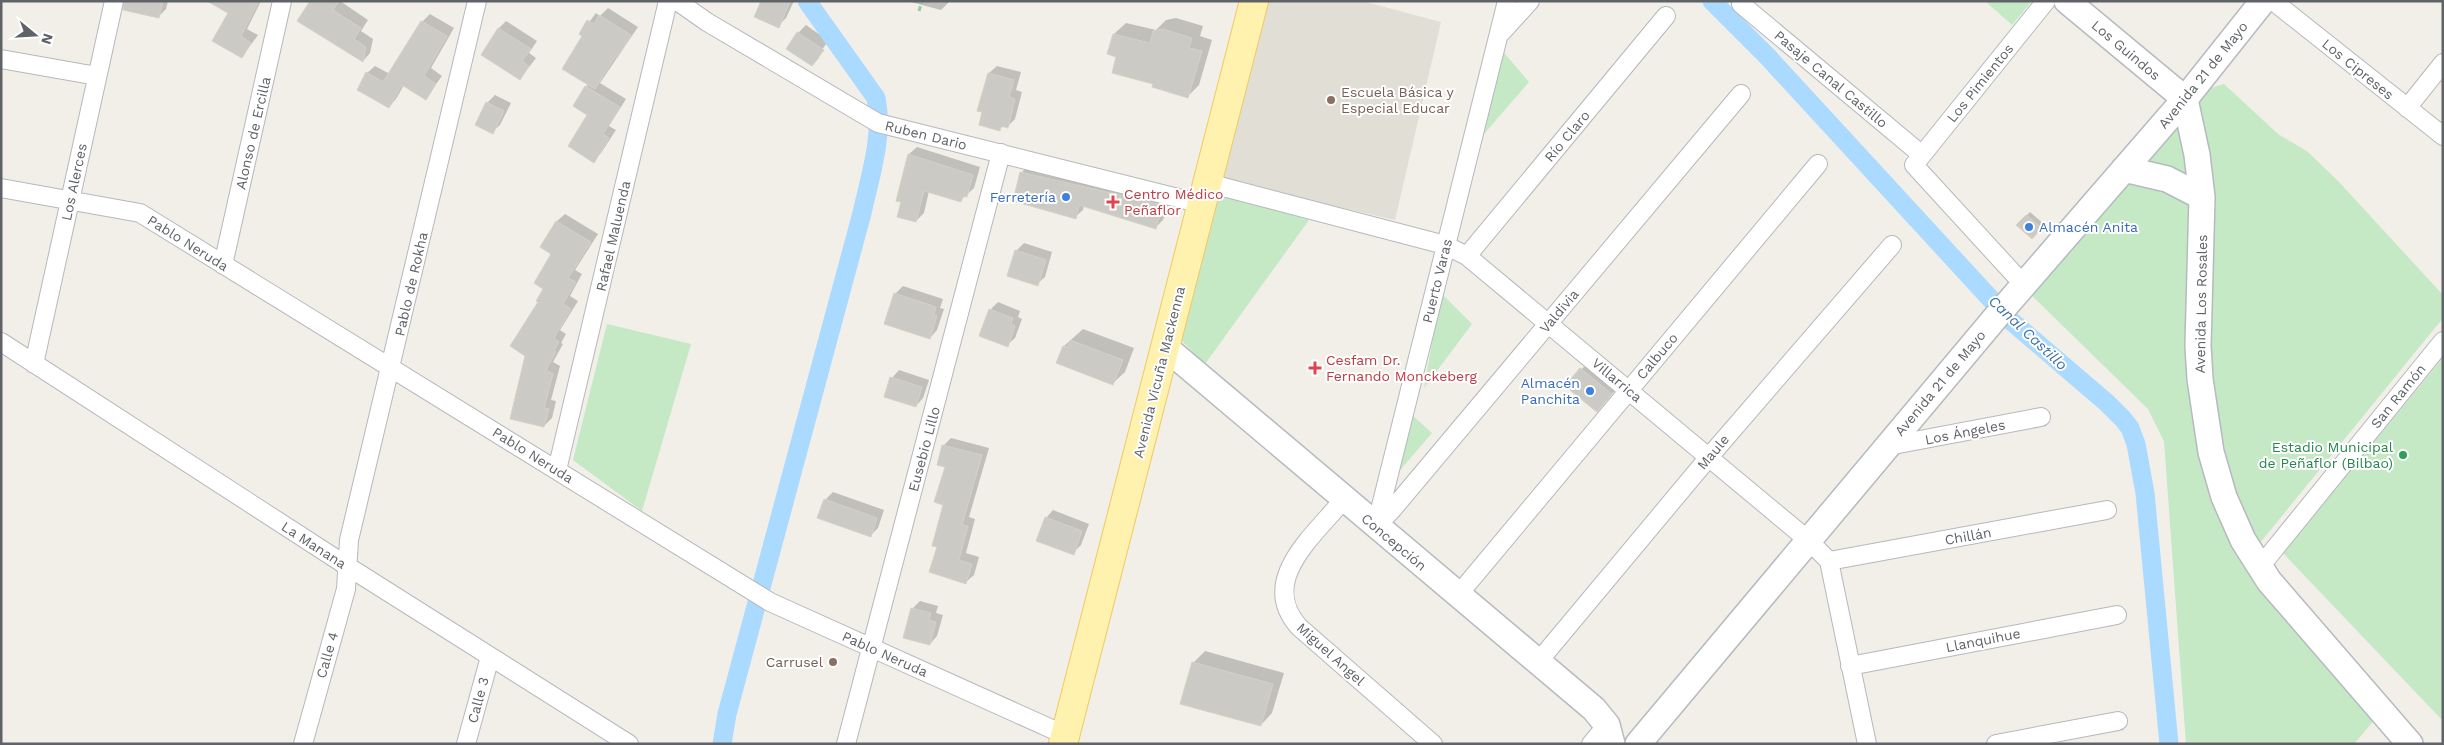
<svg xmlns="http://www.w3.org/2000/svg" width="2444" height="745" viewBox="0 0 2444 745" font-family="'Work Sans',sans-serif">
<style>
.education{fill:#e1ded6}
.green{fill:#c5e8c5}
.shadow{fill:#0003}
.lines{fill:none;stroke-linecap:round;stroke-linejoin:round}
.canal{stroke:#aadaff;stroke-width:19}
.building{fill:#cccac5;stroke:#d6d1c6}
.street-casing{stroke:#b5b8bc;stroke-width:20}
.secondary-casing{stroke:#b6babf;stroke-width:28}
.primary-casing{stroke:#f2c960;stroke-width:30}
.path{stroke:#9cc7a9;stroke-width:3;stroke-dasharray:5 2.5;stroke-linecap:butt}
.street{stroke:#fff;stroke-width:18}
.secondary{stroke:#fff;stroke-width:25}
.primary{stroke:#fff2af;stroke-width:28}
.education-dot{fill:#8d6e63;stroke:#fff;stroke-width:2}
.shop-dot{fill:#3f7fe0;stroke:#fff;stroke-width:2}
.health-dot{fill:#e0444e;stroke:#fff;stroke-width:2}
.leisure-dot{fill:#2e9e5b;stroke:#fff;stroke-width:2}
.labels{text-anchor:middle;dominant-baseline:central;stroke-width:4;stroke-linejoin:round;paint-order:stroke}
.street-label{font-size:14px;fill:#5f6368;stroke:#fff}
.education-label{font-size:14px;fill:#785e54;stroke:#fff;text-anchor:start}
.health-label{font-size:14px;fill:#be3a42;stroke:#fff;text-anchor:start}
.shop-label{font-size:14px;fill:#366cbe;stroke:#fff;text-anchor:end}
.leisure-label{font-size:14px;fill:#27864d;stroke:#fff;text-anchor:end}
.water-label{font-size:15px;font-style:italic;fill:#4174aa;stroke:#fff}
</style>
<rect width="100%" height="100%" fill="#f1efe8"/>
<path class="education" d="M 1265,1 L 1362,1 L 1441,22 L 1395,220 L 1216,179 Z"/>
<path class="green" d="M 1985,1 L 2032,1 L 2012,25 Z
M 1500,48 L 1529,82 L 1477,142 Z
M 2224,84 L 2278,134 L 2308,152 L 2339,182 L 2443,295 L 2443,318 L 2242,565 L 2376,718 L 2354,744 L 2186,744 L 2164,441 L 2148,409 L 2025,289 L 2207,89 Z
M 1207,190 L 1309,220 L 1205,364 L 1171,330 Z
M 1441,293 L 1472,324 L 1424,388 Z
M 607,324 L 691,344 L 642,511 L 573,460 Z
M 2443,358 L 2443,721 L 2283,553 Z
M 1411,414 L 1432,433 L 1395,476 Z"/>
<path class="shadow" d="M 135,1 L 168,1 L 166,9 L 158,17 Z
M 209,1 L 261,1 L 247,29 L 258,35 L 242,57 L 230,12 Z
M 311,1 L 340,1 L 368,20 L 361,31 L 373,39 L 370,53 L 363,61 Z
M 762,1 L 794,1 L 786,18 L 778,26 Z
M 907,1 L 950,1 L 941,10 Z
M 608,8 L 638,27 L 600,83 L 626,99 L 609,126 L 616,130 L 601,153 L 594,161 L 586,87 L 588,84 L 584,36 L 580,34 L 596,13 L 600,16 Z
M 430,14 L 454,28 L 431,68 L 442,76 L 425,99 L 404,85 L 396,99 L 389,107 L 367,73 L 375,66 L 390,74 L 422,22 Z
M 1176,18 L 1203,26 L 1200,36 L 1212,40 L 1199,85 L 1188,96 L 1154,83 L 1118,56 L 1114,34 L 1126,23 L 1156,30 L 1166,20 Z
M 506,21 L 537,41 L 529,53 L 536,58 L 520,79 L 482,55 L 499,28 Z
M 806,25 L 830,42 L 828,45 L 826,44 L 816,58 L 819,58 L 812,65 L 798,33 Z
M 997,66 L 1021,72 L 1016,90 L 1022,92 L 1015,119 L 1007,127 L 1003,126 L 1000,129 L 984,112 L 989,73 Z
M 495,95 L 511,103 L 500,125 L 492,132 L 487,103 Z
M 917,147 L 980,167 L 974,188 L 961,200 L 929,191 L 924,213 L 916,221 L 902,201 L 909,154 Z
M 1029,165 L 1170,198 L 1163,220 L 1155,228 L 1084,205 L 1083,210 L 1075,217 L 1021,173 Z
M 2030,212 L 2044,224 L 2032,238 L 2018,225 Z
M 565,214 L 598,234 L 575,270 L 582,274 L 570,296 L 578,301 L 560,330 L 566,334 L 561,343 L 563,344 L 553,362 L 560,366 L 551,400 L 556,401 L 552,418 L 544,426 L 540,302 L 545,289 L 552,253 L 542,247 L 557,221 Z
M 1024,243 L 1052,252 L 1045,277 L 1037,284 L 1016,251 Z
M 903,286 L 943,299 L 940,308 L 944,309 L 937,330 L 930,338 L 895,294 Z
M 998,302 L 1020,311 L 1018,317 L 1022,319 L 1015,338 L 1007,345 L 990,310 Z
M 1083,329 L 1134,348 L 1125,372 L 1113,383 L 1064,346 Z
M 1589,361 L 1619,386 L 1604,403 L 1567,386 Z
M 899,370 L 929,380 L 923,398 L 916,406 L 892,378 Z
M 951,438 L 989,448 L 969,517 L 975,519 L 966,553 L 979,557 L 974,575 L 966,582 L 939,546 L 945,505 L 947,466 L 939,464 L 944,445 Z
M 833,492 L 884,510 L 878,528 L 870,536 L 825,500 Z
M 1053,510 L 1089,524 L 1081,545 L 1073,553 L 1046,518 Z
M 920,601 L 938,606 L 936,613 L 943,615 L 937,636 L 930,644 L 912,609 Z
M 1205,651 L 1284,673 L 1272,713 L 1261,725 L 1193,663 Z"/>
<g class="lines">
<path class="canal" d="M 1712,1 L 1767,56 L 2010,320 L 2107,403 L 2123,419 L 2130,428 L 2136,444 L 2145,493 L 2169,744
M 722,744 L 727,714 L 862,213 C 870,177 884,134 876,98 L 807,1"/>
</g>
<path class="building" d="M 124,1 L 163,1 L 159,18 L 123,10 Z
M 207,1 L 259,1 L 241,36 L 251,43 L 242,58 L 212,41 L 228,13 Z
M 310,1 L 339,1 L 333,10 L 361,28 L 354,39 L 366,47 L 363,62 L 297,21 Z
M 761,1 L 790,1 L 779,28 L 754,17 Z
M 599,15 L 631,35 L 617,58 L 615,57 L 595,89 L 562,69 L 582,36 L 579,34 L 587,20 L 594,24 Z
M 421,21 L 447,36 L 424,76 L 436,84 L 426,100 L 402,85 L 389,108 L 357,90 L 366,72 L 383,82 Z
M 498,28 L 531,49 L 522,61 L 529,66 L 520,80 L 481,55 Z
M 1163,29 L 1192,38 L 1189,48 L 1202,51 L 1188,98 L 1152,87 L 1153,84 L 1112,73 L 1116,57 L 1107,54 L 1113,34 L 1150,43 L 1153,31 Z
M 797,32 L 824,50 L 812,66 L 786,49 Z
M 988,73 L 1014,80 L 1009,97 L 1015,99 L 1008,128 L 1001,126 L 1000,131 L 979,125 L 982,112 L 977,111 Z
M 585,86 L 620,107 L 603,134 L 609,138 L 594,163 L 568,146 L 587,115 L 573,106 Z
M 486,102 L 504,111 L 493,134 L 475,125 Z
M 908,154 L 973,175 L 967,197 L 963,196 L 961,202 L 924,191 L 916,222 L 897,217 L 901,202 L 896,201 Z
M 1020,172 L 1163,205 L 1156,229 L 1079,205 L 1076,219 L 1013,201 Z
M 2026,215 L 2042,228 L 2032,239 L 2016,225 Z
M 556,221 L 591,242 L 568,278 L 576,282 L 563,304 L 571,309 L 554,338 L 559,342 L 554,351 L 556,352 L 546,370 L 553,374 L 544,408 L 549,409 L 544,427 L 510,419 L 525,356 L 510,346 L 538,302 L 536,301 L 543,289 L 534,283 L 551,254 L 540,247 Z
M 1015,250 L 1046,260 L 1038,286 L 1007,276 Z
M 894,293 L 936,307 L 934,315 L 937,316 L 930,339 L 884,324 Z
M 989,309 L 1013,318 L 1011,324 L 1015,326 L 1008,347 L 979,336 Z
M 1070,340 L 1123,360 L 1113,385 L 1056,363 L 1063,346 L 1068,347 Z
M 1580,368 L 1612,394 L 1597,412 L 1565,386 Z
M 890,377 L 922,387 L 916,407 L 884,397 Z
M 942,445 L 982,455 L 962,525 L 968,526 L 959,560 L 972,564 L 966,584 L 929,572 L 937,547 L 932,546 L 943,505 L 934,502 L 945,467 L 937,465 Z
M 824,499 L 877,518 L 871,537 L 817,518 Z
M 1045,517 L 1082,531 L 1074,555 L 1036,541 Z
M 911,608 L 931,613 L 929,620 L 936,622 L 930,645 L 903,638 Z
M 1192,662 L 1273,684 L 1261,726 L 1180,704 Z"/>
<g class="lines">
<defs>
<path id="street" d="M 677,1 L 707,22 L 878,123 L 1202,204
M 1743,1 L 1741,4 L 1922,155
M 2273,1 L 2443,136
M 1500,34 L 1530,1
M 1,59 L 97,76
M 2407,108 L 2443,63
M 1208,183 L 1445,245 L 1467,256 L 1808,540 L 1829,561 L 1867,744
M 1,188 L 140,213 L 770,602 L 1065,735
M 1467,256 L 1666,16
M 223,265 L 282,1
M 2024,285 L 1914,165 L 2046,1
M 1,342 L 347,566 L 629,744
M 34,364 L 114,1
M 1888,446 L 2041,417
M 557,470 L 668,1
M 1344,499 C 1315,535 1257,580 1299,627 L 1433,744
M 1376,526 L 1391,511 L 1741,94
M 1376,526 L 1507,1
M 1829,561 L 2107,510
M 2259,568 L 2443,341
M 1458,595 L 1818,164
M 1538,662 L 1709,457 L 1892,245
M 1850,666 L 2117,615
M 303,744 L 346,589 L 349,540 L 477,1
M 466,744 L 490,657
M 846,744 L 1001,153
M 1591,744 L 1607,725
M 1996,744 L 2118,721"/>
<path id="secondary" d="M 2067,1 L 2185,99
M 2185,99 L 2197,155 L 2202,197 L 2198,346 L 2200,379 L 2211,452 L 2224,497 L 2243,540 L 2269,581 L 2410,744
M 2124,169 L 2167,179 L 2202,197
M 1165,347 L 1594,709 L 1607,725 L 1612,744
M 1638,744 L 1996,317 L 2185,99 L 2263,1"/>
<path id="primary" d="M 1063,744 L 1254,1"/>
</defs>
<use href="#street" class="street-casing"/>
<use href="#secondary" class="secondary-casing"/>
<use href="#primary" class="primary-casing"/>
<path class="path" d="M 919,11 L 922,1"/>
<use href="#street" class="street"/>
<use href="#secondary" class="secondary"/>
<use href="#primary" class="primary"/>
</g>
<g class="education-dot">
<circle cx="1331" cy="100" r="5"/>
<circle cx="833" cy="662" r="5"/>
</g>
<g class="shop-dot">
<circle cx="1066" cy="197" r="5"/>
<circle cx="2029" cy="227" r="5"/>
<circle cx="1590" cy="391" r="5"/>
</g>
<g class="health-dot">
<path d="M1110.5 194.5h5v5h5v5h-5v5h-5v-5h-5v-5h5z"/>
<path d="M1312.5 360.5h5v5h5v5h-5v5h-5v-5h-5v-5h5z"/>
</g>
<circle class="leisure-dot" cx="2403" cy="455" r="5"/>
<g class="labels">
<g class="street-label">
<text transform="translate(2126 50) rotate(40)">Los Guindos</text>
<text transform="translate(2358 69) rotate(39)">Los Cipreses</text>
<text transform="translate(2203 75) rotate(-51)">Avenida 21 de Mayo</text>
<text transform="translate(1831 79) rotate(40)">Pasaje Canal Castillo</text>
<text transform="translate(1980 83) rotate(-51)">Los Pimientos</text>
<text transform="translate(253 133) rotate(-77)">Alonso de Ercilla</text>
<text transform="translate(926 135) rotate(14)">Ruben Dario</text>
<text transform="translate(1567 136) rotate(-50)">Río Claro</text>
<text transform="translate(74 182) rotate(-78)">Los Alerces</text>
<text transform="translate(613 236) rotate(-77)">Rafael Maluenda</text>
<text transform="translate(188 243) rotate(32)">Pablo Neruda</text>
<text transform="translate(1437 281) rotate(-76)">Puerto Varas</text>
<text transform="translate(411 284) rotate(-77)">Pablo de Rokha</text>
<text transform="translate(2201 304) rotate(-89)">Avenida Los Rosales</text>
<text transform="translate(1559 311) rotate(-50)">Valdivia</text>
<text transform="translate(1657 356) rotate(-50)">Calbuco</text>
<text transform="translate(1159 372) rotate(-76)">Avenida Vicuña Mackenna</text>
<text transform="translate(1617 380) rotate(40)">Villarrica</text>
<text transform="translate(1940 383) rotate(-50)">Avenida 21 de Mayo</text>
<text transform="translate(2398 396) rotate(-51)">San Ramón</text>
<text transform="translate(1965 432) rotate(-11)">Los Ángeles</text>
<text transform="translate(924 449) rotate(-75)">Eusebio Lillo</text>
<text transform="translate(1713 452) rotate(-50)">Maule</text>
<text transform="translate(533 455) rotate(32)">Pablo Neruda</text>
<text transform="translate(1968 536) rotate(-10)">Chillán</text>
<text transform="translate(1394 542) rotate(40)">Concepción</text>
<text transform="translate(314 545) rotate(33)">La Manana</text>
<text transform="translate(1983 640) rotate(-11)">Llanquihue</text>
<text transform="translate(885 654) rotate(24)">Pablo Neruda</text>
<text transform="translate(1331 654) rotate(42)">Miguel Angel</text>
<text transform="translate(327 655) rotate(-74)">Calle 4</text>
<text transform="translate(478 700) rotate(-75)">Calle 3</text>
</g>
<g class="education-label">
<text x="1341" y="92">Escuela Básica y<tspan x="1341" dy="16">Especial Educar</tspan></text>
<text x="823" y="662" text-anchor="end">Carrusel</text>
</g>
<g class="health-label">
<text x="1124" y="194">Centro Médico<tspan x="1124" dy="16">Peñaflor</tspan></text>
<text x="1326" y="360">Cesfam Dr.<tspan x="1326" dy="16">Fernando Monckeberg</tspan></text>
</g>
<g class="shop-label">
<text x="1056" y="197">Ferretería</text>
<text x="2039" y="227" text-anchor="start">Almacén Anita</text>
<text x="1580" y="383">Almacén<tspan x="1580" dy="16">Panchita</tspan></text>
</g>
<g class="leisure-label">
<text x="2393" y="447">Estadio Municipal<tspan x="2393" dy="16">de Peñaflor (Bilbao)</tspan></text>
</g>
<g class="water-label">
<text transform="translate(2028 333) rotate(43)">Canal Castillo</text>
</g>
</g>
<rect width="2444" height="745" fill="none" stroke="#5f6368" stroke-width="5"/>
<g transform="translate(35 35) rotate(108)" stroke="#ffffff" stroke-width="4" paint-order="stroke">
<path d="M0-4L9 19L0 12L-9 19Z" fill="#5f6368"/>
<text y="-8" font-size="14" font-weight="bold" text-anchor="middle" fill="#5f6368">N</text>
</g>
</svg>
